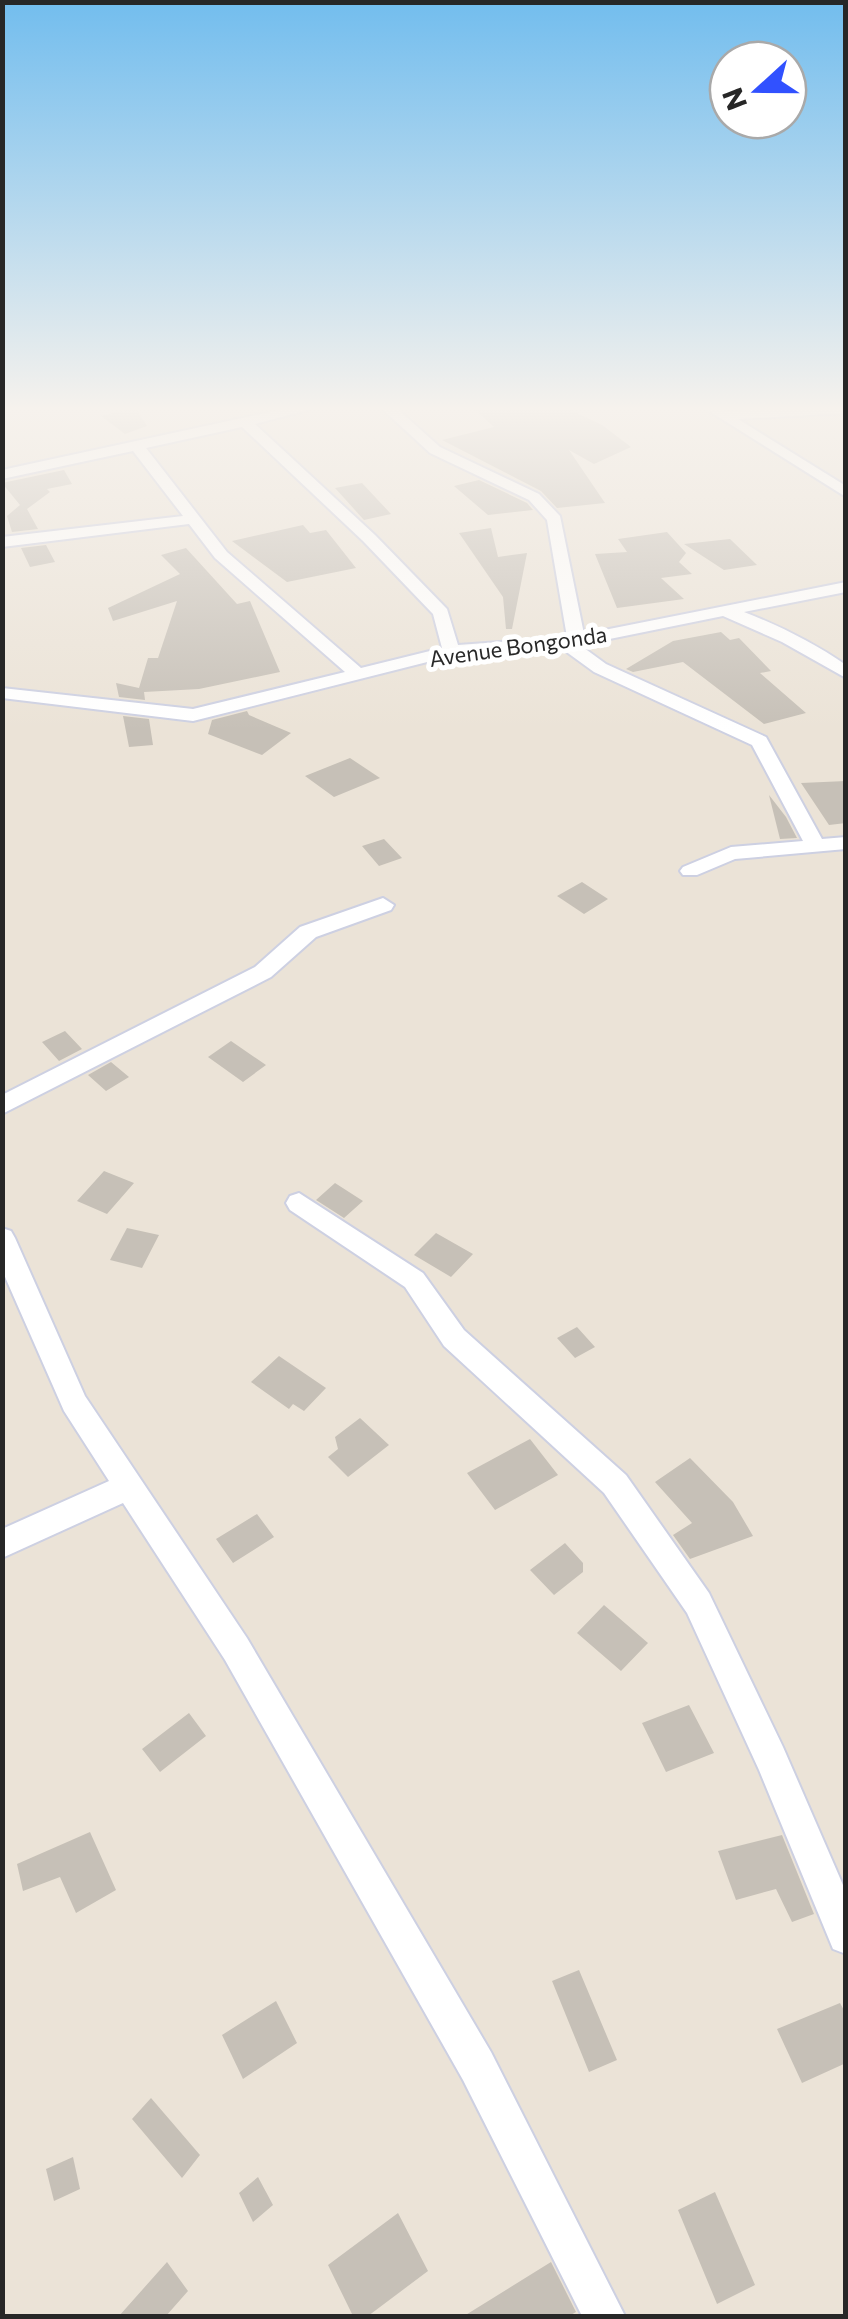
<svg xmlns="http://www.w3.org/2000/svg" width="848" height="2319" viewBox="0 0 848 2319" font-family="Commissioner,sans-serif">
<style>
.building{fill:#c6c0b7}
.lines{fill:none;stroke-linecap:round;stroke-linejoin:round}
.street-casing{stroke:#cdd0e2;stroke-width:4}
.street{fill:#fff;fill-rule:evenodd}
.labels{text-anchor:middle;dominant-baseline:central;stroke-width:10;stroke-linejoin:round;paint-order:stroke}
.far-street-label{font-size:22px;fill:#272727;stroke:#fff}
</style>
<rect width="100%" height="100%" fill="#ebe3d7"/>
<path class="building" d="M 471,406 L 562,406 L 602,425 L 631,447 L 594,464 L 569,450 L 605,503 L 557,508 L 541,491 L 442,440 L 494,427 Z
M 135,407 L 147,426 L 125,434 L 101,416 Z
M 64,470 L 72,484 L 47,489 L 50,492 L 27,509 L 38,529 L 12,532 L 7,516 L 20,505 L 2,483 Z
M 479,480 L 527,503 L 533,510 L 488,515 L 454,486 Z
M 362,483 L 391,514 L 364,520 L 335,488 Z
M 303,525 L 310,533 L 326,530 L 356,568 L 287,582 L 232,541 Z
M 491,528 L 498,557 L 527,553 L 512,629 L 506,629 L 503,597 L 459,533 Z
M 667,532 L 686,553 L 679,562 L 692,574 L 661,578 L 684,599 L 617,608 L 595,554 L 627,552 L 618,539 Z
M 730,539 L 757,565 L 724,570 L 684,544 Z
M 46,545 L 55,562 L 30,567 L 21,548 Z
M 186,548 L 237,604 L 250,601 L 280,672 L 199,689 L 144,692 L 145,700 L 119,697 L 116,683 L 139,688 L 148,658 L 158,658 L 177,601 L 113,621 L 108,608 L 180,574 L 161,555 Z
M 721,632 L 730,640 L 739,638 L 771,671 L 760,673 L 806,713 L 764,724 L 683,662 L 633,672 L 626,669 L 673,641 Z
M 247,711 L 249,715 L 291,733 L 262,755 L 208,734 L 212,720 Z
M 123,716 L 149,719 L 153,745 L 129,747 Z
M 350,758 L 380,778 L 334,797 L 305,776 Z
M 846,781 L 846,823 L 829,825 L 801,783 Z
M 769,795 L 786,817 L 797,838 L 780,839 Z
M 384,839 L 402,858 L 379,866 L 362,846 Z
M 582,882 L 608,899 L 584,914 L 557,896 Z
M 65,1031 L 82,1049 L 59,1061 L 42,1042 Z
M 231,1041 L 266,1065 L 243,1082 L 208,1057 Z
M 111,1062 L 129,1077 L 106,1091 L 88,1075 Z
M 104,1171 L 134,1183 L 107,1214 L 77,1201 Z
M 335,1183 L 363,1201 L 344,1218 L 316,1200 Z
M 127,1228 L 159,1235 L 142,1268 L 110,1260 Z
M 436,1233 L 473,1254 L 451,1277 L 414,1255 Z
M 577,1327 L 595,1347 L 575,1358 L 557,1338 Z
M 279,1356 L 326,1388 L 304,1411 L 293,1404 L 289,1409 L 251,1382 Z
M 360,1418 L 389,1445 L 348,1477 L 328,1457 L 338,1449 L 335,1437 Z
M 530,1439 L 558,1475 L 495,1510 L 467,1473 Z
M 690,1458 L 733,1502 L 753,1536 L 690,1559 L 673,1535 L 692,1523 L 655,1482 Z
M 257,1514 L 274,1537 L 233,1563 L 216,1539 Z
M 565,1543 L 583,1563 L 583,1572 L 554,1595 L 530,1570 Z
M 604,1605 L 648,1643 L 621,1671 L 577,1633 Z
M 689,1705 L 714,1753 L 666,1772 L 642,1723 Z
M 189,1713 L 206,1736 L 160,1772 L 142,1749 Z
M 90,1832 L 116,1890 L 76,1913 L 60,1877 L 23,1891 L 17,1864 Z
M 782,1835 L 814,1914 L 792,1922 L 776,1889 L 736,1900 L 718,1851 Z
M 579,1970 L 617,2060 L 589,2072 L 552,1981 Z
M 276,2001 L 297,2043 L 243,2079 L 222,2035 Z
M 840,2003 L 846,2014 L 846,2063 L 802,2083 L 777,2029 Z
M 151,2098 L 200,2155 L 182,2178 L 132,2119 Z
M 73,2157 L 80,2189 L 54,2201 L 46,2169 Z
M 258,2177 L 273,2205 L 253,2222 L 239,2193 Z
M 715,2192 L 755,2285 L 717,2304 L 678,2210 Z
M 398,2213 L 428,2271 L 368,2316 L 353,2316 L 328,2265 Z
M 167,2262 L 188,2291 L 166,2316 L 119,2316 Z
M 551,2262 L 576,2312 L 569,2316 L 464,2316 Z"/>
<g class="lines">
<defs>
<path id="street" d="M 298,406 L 323,406 L 255,424 L 375,535 L 447,609 L 458,645 L 567,637 L 547,520 L 529,500 L 430,453 L 379,406 L 394,406 L 440,447 L 539,494 L 560,516 L 584,634 L 846,582 L 846,592 L 744,612 C 780,626 814,643 846,665 L 846,678 L 782,642 L 723,616 L 580,645 L 606,664 L 766,737 L 822,839 L 846,837 L 846,849 L 735,859 L 697,875 L 683,875 L 680,871 L 683,867 L 731,847 L 803,841 L 752,745 L 594,672 L 561,648 L 504,649 L 451,656 L 193,721 L 2,698 L 2,688 L 193,709 L 345,672 L 215,558 L 189,524 L 2,547 L 2,537 L 183,516 L 133,451 L 2,479 L 2,470 ZM 242,427 L 363,541 L 433,614 L 442,648 L 361,668 L 227,552 L 146,448 Z
M 701,406 L 717,406 L 725,411 L 846,406 L 846,413 L 738,419 L 846,486 L 846,497 Z
M 383,898 L 394,905 L 391,910 L 316,937 L 271,977 L 2,1114 L 2,1095 L 255,967 L 300,927 Z
M 299,1193 L 423,1273 L 464,1330 L 626,1475 L 709,1593 L 783,1747 L 846,1892 L 846,1954 L 833,1949 L 759,1770 L 687,1613 L 604,1493 L 444,1346 L 405,1287 L 290,1210 L 286,1203 L 290,1196 Z
M 2,1228 L 11,1231 L 15,1238 L 85,1396 L 247,1638 L 491,2052 L 625,2316 L 582,2316 L 463,2080 L 225,1660 L 123,1503 L 2,1558 L 2,1529 L 109,1481 L 64,1411 L 2,1270 Z"/>
</defs>
<use href="#street" class="street-casing"/>
<use href="#street" class="street"/>
</g>
<linearGradient id="sky" x2="0" y2="1"><stop stop-color="#72bdee"/><stop offset="0.56" stop-color="#f6f2ed"/><stop offset="1" stop-color="#f6f2ed" stop-opacity="0"/></linearGradient>
<rect width="848" height="730" fill="url(#sky)"/>
<g class="labels">
<g class="far-street-label">
<text transform="translate(518 646) rotate(-8)">Avenue Bongonda</text>
</g>
</g>
<rect width="848" height="2319" fill="none" stroke="#272727" stroke-width="10"/>
<g transform="translate(758 90) rotate(249)"><circle r="48" fill="#ffffff" stroke="#a9a9a9" stroke-width="2.5"/>
<path d="M0-8L18 38L0 25L-18 38Z" fill="#3151ff"/>
<text y="-15" font-size="28" font-weight="bold" text-anchor="middle" fill="#272727">N</text>
</g>
</svg>
